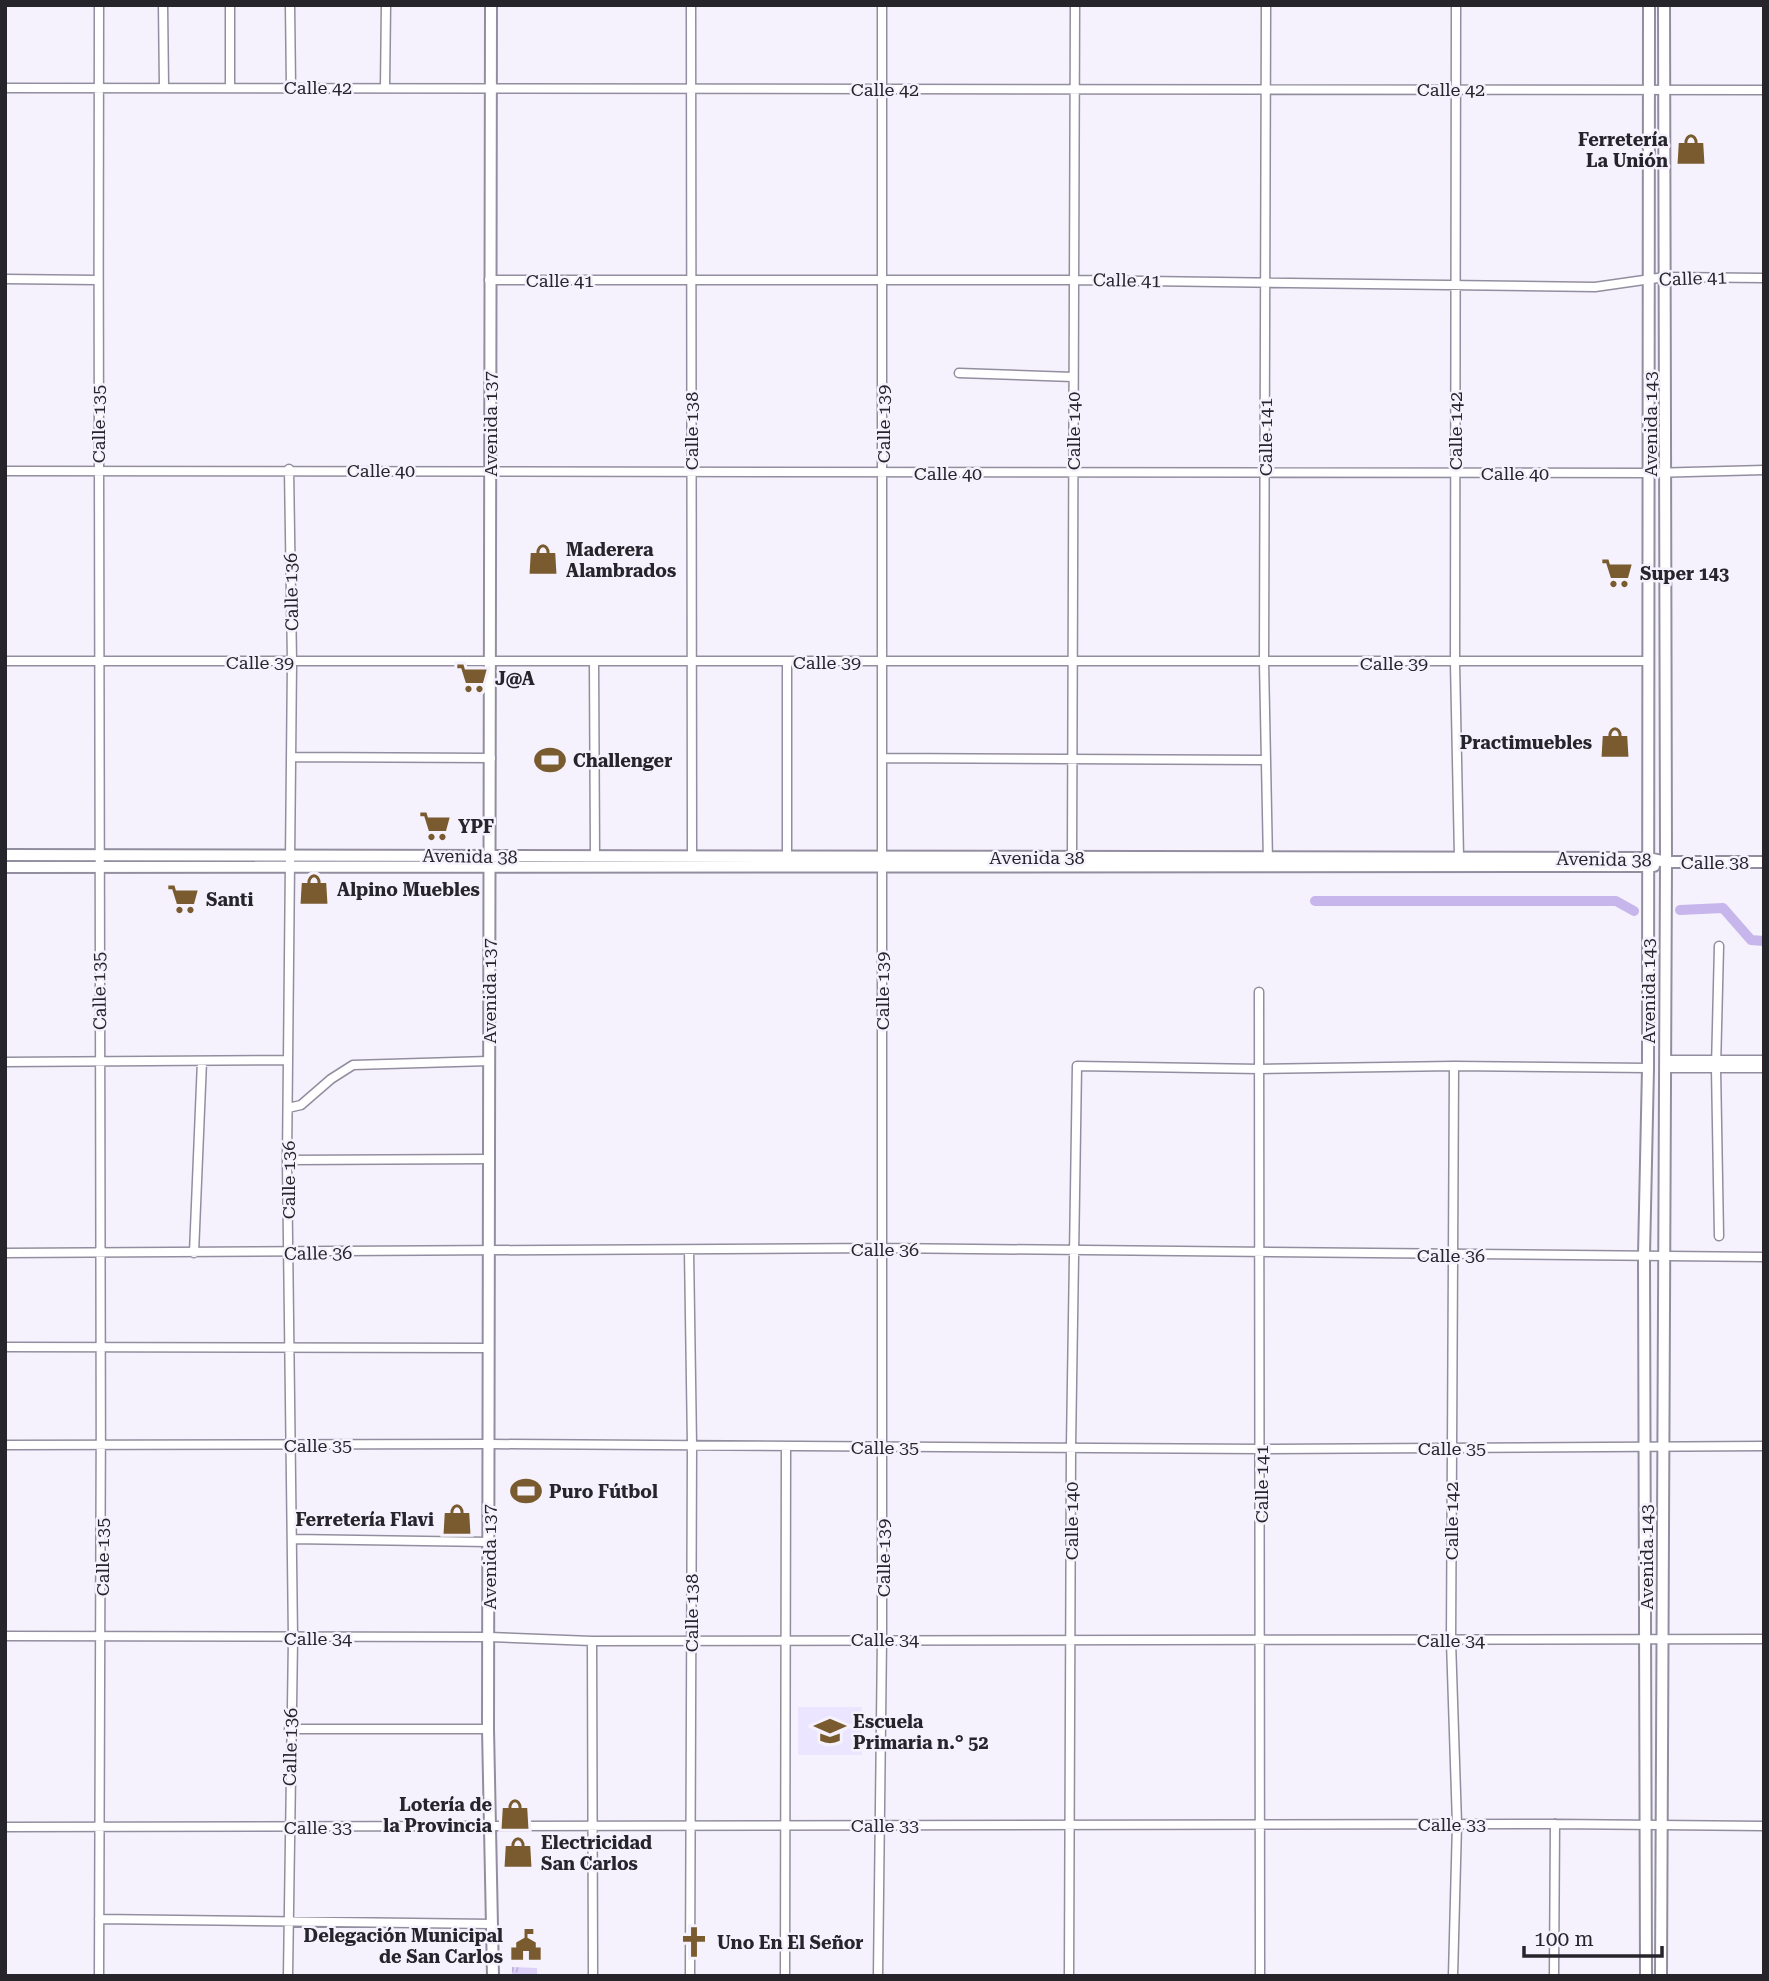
<svg xmlns="http://www.w3.org/2000/svg" width="1769" height="1981" viewBox="0 0 1769 1981" font-family="'Roboto Serif',serif">
<style>
.built{fill:#ece5ff}
.grass{fill:url(#grass-tufts)}
.lines{fill:none;stroke-linecap:round;stroke-linejoin:round}
.canal{stroke:#c7b6eb;stroke-width:10}
.street-casing{stroke:#938e9f;stroke-width:11}
.secondary-casing{stroke:#938e9f;stroke-width:14}
.street{stroke:#fff;stroke-width:8}
.secondary{stroke:#fff;stroke-width:10}
.labels{text-anchor:middle;dominant-baseline:central;stroke-width:5;stroke-linejoin:round;paint-order:stroke}
.street-label{font-size:18px;fill:#27252c;stroke:#f5f2fd}
.poi-label{font-size:18px;font-weight:bold;fill:#27252c;stroke:#f5f2fd;text-anchor:start}
</style>
<defs>
<pattern id="grass-tufts" width="24" height="20" patternUnits="userSpaceOnUse" patternTransform="scale(1.75)"><rect width="24" height="20" fill="#ded1fa"/><path d="M3 7l-1-3M5 7V3M7 7l1-3M15 17l-1-3M17 17v-4M19 17l1-3" fill="none" stroke="#beb3d6"/></pattern>
</defs>
<rect width="100%" height="100%" fill="#f5f2fd"/>
<path class="built" d="M 798,1707 L 862,1707 L 862,1755 L 798,1755 Z"/>
<path class="grass" d="M 512,1967 L 537,1968 L 537,1976 L 512,1976 Z"/>
<g class="lines">
<path class="canal" d="M 1315,901 L 1616,901 L 1634,911
M 1680,910 L 1723,908 L 1751,940 L 1764,941"/>
<defs>
<path id="street" d="M 163,5 L 164,87
M 290,5 L 291,87
M 691,5 L 692,857
M 1266,5 L 1264,662 L 1268,862
M 1456,5 L 1455,663 L 1459,857
M 230,87 L 230,5
M 385,87 L 386,5
M 5,88 L 1764,90
M 5,279 L 97,280
M 489,280 L 1074,280 L 1595,287 L 1665,277 L 1764,278
M 959,373 L 1073,377
M 5,471 L 1650,473 L 1764,470
M 5,661 L 1649,661
M 594,661 L 595,856
M 787,662 L 787,857
M 291,757 L 491,758
M 883,758 L 1264,760
M 1072,857 L 1075,5
M 1259,992 L 1260,1976
M 1665,1060 L 1764,1060
M 5,1062 L 288,1060
M 1665,1068 L 1764,1068
M 288,1108 L 301,1105 L 331,1079 L 353,1065 L 489,1061
M 287,1160 L 488,1159
M 1719,1236 L 1716,1068 L 1719,946
M 689,1250 L 692,1445 L 690,1976
M 5,1253 L 882,1248 L 1764,1257
M 194,1253 L 202,1061
M 5,1347 L 489,1348
M 5,1445 L 490,1444 L 1261,1449 L 1764,1446
M 292,1539 L 490,1542
M 5,1636 L 489,1637 L 592,1641 L 1764,1639
M 592,1641 L 593,1976
M 289,1729 L 488,1729
M 5,1827 L 1555,1824 L 1764,1826
M 99,1919 L 492,1924
M 99,1976 C 104,1319 97,662 99,5
M 288,1976 L 293,1639 L 287,1160 L 292,662 L 289,469
M 785,1976 L 786,1446
M 878,1976 L 882,1638 L 882,5
M 1069,1976 L 1071,1446 L 1077,1066 L 1260,1069 L 1454,1066 L 1648,1068
M 1453,1976 L 1457,1824 L 1451,1641 L 1454,1066
M 1554,1976 L 1555,1824"/>
<path id="secondary" d="M 491,5 L 488,1729 L 493,1976
M 5,855 L 1648,858 L 1666,862 L 1764,862
M 5,867 L 1654,866
M 1646,1976 L 1644,1255 L 1648,1068 L 1649,5
M 1661,1976 L 1666,862 L 1664,5"/>
</defs>
<use href="#street" class="street-casing"/>
<use href="#secondary" class="secondary-casing"/>
<use href="#street" class="street"/>
<use href="#secondary" class="secondary"/>
</g>
<defs>
<symbol id="shop-bare" viewBox="-9 -9 18 18"><path d="M-5-2.5h2.3a2.7 3.5 0 0 1 5.4 0H5L5.5 6h-11ZM-1.5-2.5h3a1.5 2.3 0 0 0-3 0Z" fill="#795b2f" stroke="#f5f2fd" stroke-width="2.5" paint-order="stroke"/></symbol>
<symbol id="supermarket-bare" viewBox="-9 -9 18 18"><path d="M-6-5.5h2.5l.6 2H6L4.5 2H-2.5L-4.4-4H-6ZM-1.5 3.2a1.3 1.3 0 1 0 .1 0ZM3 3.2a1.3 1.3 0 1 0 .1 0Z" fill="#795b2f" stroke="#f5f2fd" stroke-width="2.5" paint-order="stroke"/></symbol>
<symbol id="stadium-bare" viewBox="-9 -9 18 18"><path d="M0-5a6.5 5 0 1 0 0 10a6.5 5 0 1 0 0-10ZM-3.5-1.8h7v3.6h-7Z" fill="#795b2f" stroke="#f5f2fd" stroke-width="2.5" paint-order="stroke"/></symbol>
<symbol id="school-bare" viewBox="-9 -9 18 18"><path d="M0-5L7-2L0 1L-7-2ZM-4 1L0 2.5L4 1V4Q0 6-4 4Z" fill="#795b2f" stroke="#f5f2fd" stroke-width="2.5" paint-order="stroke"/></symbol>
<symbol id="church-bare" viewBox="-9 -9 18 18"><path d="M-1.2-6h2.4v3.5h3.3v2.4h-3.3V6h-2.4V-.1h-3.3v-2.4h3.3Z" fill="#795b2f" stroke="#f5f2fd" stroke-width="2.5" paint-order="stroke"/></symbol>
<symbol id="civic-bare" viewBox="-9 -9 18 18"><path d="M-.6-6.5H3V-4.5H.6V-3L4-1V1h2V6H-6V1h2V-1L-.6-3ZM-1.2 2.5V6h2.4V2.5Z" fill="#795b2f" stroke="#f5f2fd" stroke-width="2.5" paint-order="stroke"/></symbol>
</defs>
<g fill-rule="evenodd">
<use href="#shop-bare" x="1669" y="127" width="44" height="44"/>
<use href="#shop-bare" x="521" y="537" width="44" height="44"/>
<use href="#supermarket-bare" x="1595" y="551" width="44" height="44"/>
<use href="#supermarket-bare" x="450" y="656" width="44" height="44"/>
<use href="#shop-bare" x="1593" y="720" width="44" height="44"/>
<use href="#stadium-bare" x="528" y="738" width="44" height="44"/>
<use href="#supermarket-bare" x="413" y="804" width="44" height="44"/>
<use href="#shop-bare" x="292" y="867" width="44" height="44"/>
<use href="#supermarket-bare" x="161" y="877" width="44" height="44"/>
<use href="#stadium-bare" x="504" y="1469" width="44" height="44"/>
<use href="#shop-bare" x="435" y="1497" width="44" height="44"/>
<use href="#school-bare" x="808" y="1709" width="44" height="44"/>
<use href="#shop-bare" x="493" y="1792" width="44" height="44"/>
<use href="#shop-bare" x="496" y="1830" width="44" height="44"/>
<use href="#church-bare" x="672" y="1920" width="44" height="44"/>
<use href="#civic-bare" x="504" y="1923" width="44" height="44"/>
</g>
<g class="labels">
<g class="street-label">
<text x="318" y="87">Calle 42</text>
<text x="885" y="89">Calle 42</text>
<text x="1451" y="89">Calle 42</text>
<text transform="translate(1693 278) rotate(-2)">Calle 41</text>
<text x="560" y="280">Calle 41</text>
<text transform="translate(1127 280) rotate(1)">Calle 41</text>
<text transform="translate(98 424) rotate(-90)">Calle 135</text>
<text transform="translate(490 424) rotate(-90)">Avenida 137</text>
<text transform="translate(883 424) rotate(-90)">Calle 139</text>
<text transform="translate(1650 424) rotate(-90)">Avenida 143</text>
<text transform="translate(691 431) rotate(-90)">Calle 138</text>
<text transform="translate(1073 431) rotate(-90)">Calle 140</text>
<text transform="translate(1455 431) rotate(-90)">Calle 142</text>
<text transform="translate(1265 437) rotate(-90)">Calle 141</text>
<text x="381" y="470">Calle 40</text>
<text x="948" y="473">Calle 40</text>
<text x="1515" y="473">Calle 40</text>
<text transform="translate(291 592) rotate(-91)">Calle 136</text>
<text x="260" y="662">Calle 39</text>
<text x="827" y="662">Calle 39</text>
<text x="1394" y="663">Calle 39</text>
<text transform="translate(470 856) rotate(1)">Avenida 38</text>
<text x="1037" y="857">Avenida 38</text>
<text transform="translate(1604 859) rotate(1)">Avenida 38</text>
<text x="1715" y="862">Calle 38</text>
<text transform="translate(99 991) rotate(-91)">Calle 135</text>
<text transform="translate(489 991) rotate(-90)">Avenida 137</text>
<text transform="translate(882 991) rotate(-90)">Calle 139</text>
<text transform="translate(1648 991) rotate(-90)">Avenida 143</text>
<text transform="translate(288 1180) rotate(-90)">Calle 136</text>
<text x="885" y="1249">Calle 36</text>
<text transform="translate(318 1253) rotate(-1)">Calle 36</text>
<text x="1451" y="1255">Calle 36</text>
<text x="318" y="1445">Calle 35</text>
<text x="885" y="1447">Calle 35</text>
<text x="1452" y="1448">Calle 35</text>
<text transform="translate(1261 1484) rotate(-90)">Calle 141</text>
<text transform="translate(1071 1521) rotate(-90)">Calle 140</text>
<text transform="translate(1451 1521) rotate(-90)">Calle 142</text>
<text transform="translate(102 1557) rotate(-90)">Calle 135</text>
<text transform="translate(489 1557) rotate(-90)">Avenida 137</text>
<text transform="translate(1646 1557) rotate(-90)">Avenida 143</text>
<text transform="translate(883 1558) rotate(-90)">Calle 139</text>
<text transform="translate(691 1613) rotate(-90)">Calle 138</text>
<text x="318" y="1638">Calle 34</text>
<text x="885" y="1639">Calle 34</text>
<text x="1451" y="1640">Calle 34</text>
<text transform="translate(290 1747) rotate(-89)">Calle 136</text>
<text x="1452" y="1824">Calle 33</text>
<text x="885" y="1825">Calle 33</text>
<text x="318" y="1827">Calle 33</text>
</g>
<g class="poi-label">
<text x="1668" y="139" text-anchor="end">Ferretería<tspan x="1668" dy="21">La Unión</tspan></text>
<text x="566" y="549">Maderera<tspan x="566" dy="21">Alambrados</tspan></text>
<text x="1640" y="573">Super 143</text>
<text x="495" y="678">J@A</text>
<text x="1592" y="742" text-anchor="end">Practimuebles</text>
<text x="573" y="760">Challenger</text>
<text x="458" y="826">YPF</text>
<text x="337" y="889">Alpino Muebles</text>
<text x="206" y="899">Santi</text>
<text x="549" y="1491">Puro Fútbol</text>
<text x="434" y="1519" text-anchor="end">Ferretería Flavi</text>
<text x="853" y="1721">Escuela<tspan x="853" dy="21">Primaria n.° 52</tspan></text>
<text x="492" y="1804" text-anchor="end">Lotería de<tspan x="492" dy="21">la Provincia</tspan></text>
<text x="541" y="1842">Electricidad<tspan x="541" dy="21">San Carlos</tspan></text>
<text x="503" y="1935" text-anchor="end">Delegación Municipal<tspan x="503" dy="21">de San Carlos</tspan></text>
<text x="717" y="1942">Uno En El Señor</text>
</g>
</g>
<rect width="1769" height="1981" fill="none" stroke="#27252c" stroke-width="14"/>
<path d="M1524 1946v10h138v-10" fill="none" stroke="#27252c" stroke-width="3.5"/>
<text x="1534" y="1946" font-size="21" fill="#27252c" stroke="#f5f2fd" stroke-width="5" paint-order="stroke">100 m</text>
</svg>
